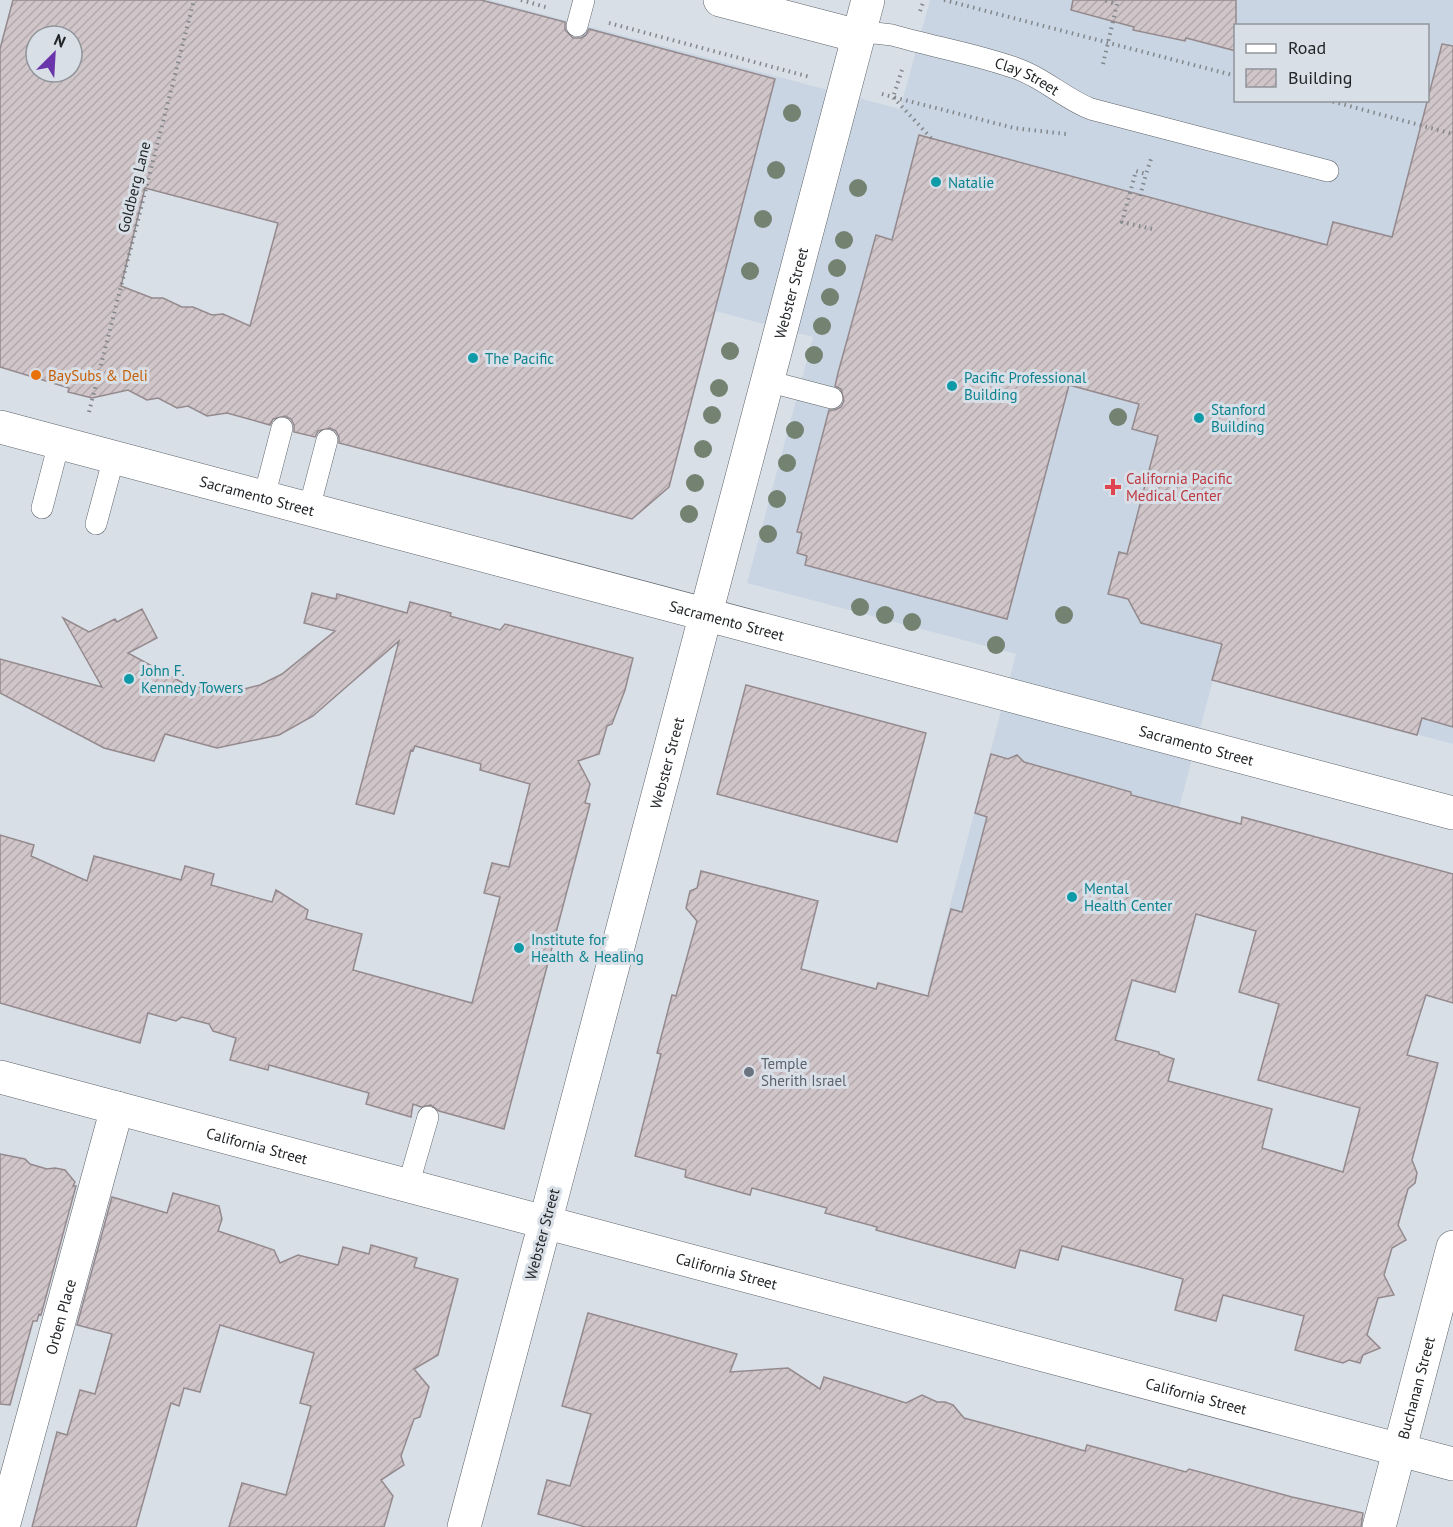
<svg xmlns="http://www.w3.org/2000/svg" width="1453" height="1527" viewBox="0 0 1453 1527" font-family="'PT Sans',sans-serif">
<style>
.built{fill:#c9d5e2;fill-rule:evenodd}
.building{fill:url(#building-hatch);stroke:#948a8e;stroke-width:1.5;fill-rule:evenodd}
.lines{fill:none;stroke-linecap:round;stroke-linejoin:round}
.service-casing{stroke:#5d6369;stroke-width:22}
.minor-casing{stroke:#5d6369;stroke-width:34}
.tertiary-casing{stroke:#5d6369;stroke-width:34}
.path{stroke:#82878c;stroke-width:4;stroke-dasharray:1.5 4.5;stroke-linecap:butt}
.service{stroke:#fff;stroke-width:21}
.minor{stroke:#fff;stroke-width:33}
.tertiary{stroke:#fff;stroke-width:33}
.tree{fill:#748272}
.culture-dot{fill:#0f9aa8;stroke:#d9dfe7;stroke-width:2}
.food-dot{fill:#e8710a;stroke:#d9dfe7;stroke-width:2}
.health-dot{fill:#e0444e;stroke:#d9dfe7;stroke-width:2}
.worship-dot{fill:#6b7280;stroke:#d9dfe7;stroke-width:2}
.labels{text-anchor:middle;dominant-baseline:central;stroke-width:6;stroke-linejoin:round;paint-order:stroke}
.street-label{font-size:15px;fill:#222527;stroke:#d9dfe7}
.culture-label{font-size:15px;fill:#0d838f;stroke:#d9dfe7;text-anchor:start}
.food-label{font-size:15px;fill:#c56008;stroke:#d9dfe7;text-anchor:start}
.health-label{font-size:15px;fill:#be3a42;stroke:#d9dfe7;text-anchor:start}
.worship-label{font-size:15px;fill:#5b616d;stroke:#d9dfe7;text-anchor:start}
</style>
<defs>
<pattern id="building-hatch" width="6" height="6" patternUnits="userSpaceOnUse" patternTransform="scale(1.5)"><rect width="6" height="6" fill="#d0c5c9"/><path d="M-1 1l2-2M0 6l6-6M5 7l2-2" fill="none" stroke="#b2a9ad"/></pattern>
</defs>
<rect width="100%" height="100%" fill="#d9dfe7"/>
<path class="built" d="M 295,0 L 489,0 L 900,109 L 930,0 L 1453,0 L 1453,744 L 1213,680 L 1118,1038 L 928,989 L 1016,654 L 747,583 L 813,337 L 246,186 ZM 1236,26 L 1428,26 L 1428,100 L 1236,100 Z"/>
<path class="building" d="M 13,0 L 481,0 L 565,22 L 565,30 L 573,38 L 581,38 L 586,35 L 589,29 L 775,79 L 669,487 L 632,519 L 339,443 L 339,437 L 336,431 L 330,428 L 318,431 L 315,437 L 294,432 L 294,425 L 291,419 L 285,416 L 273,419 L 270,425 L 227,413 L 207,416 L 188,406 L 177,408 L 158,398 L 147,400 L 128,390 L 92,398 L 68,392 L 69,388 L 0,367 L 0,49 ZM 36,36 L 72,36 L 72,72 L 36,72 ZM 145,188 L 278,223 L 250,326 L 223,314 L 212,315 L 193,307 L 182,307 L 163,298 L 152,298 L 121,286 Z
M 1073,0 L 1236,0 L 1236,51 L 1186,38 L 1185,41 L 1133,30 L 1134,27 L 1071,10 Z
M 1442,44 L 1453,46 L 1453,727 L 1422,718 L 1417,735 L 1212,680 L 1222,644 L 1141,623 L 1128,599 L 1108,594 L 1119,552 L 1127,554 L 1158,436 L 1132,429 L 1139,404 L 1069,385 L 1007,619 L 805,565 L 807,556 L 797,553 L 802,533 L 797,532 L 829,410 L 835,410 L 841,407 L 844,401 L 841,389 L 835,386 L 838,373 L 876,235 L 892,240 L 919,135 L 1327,245 L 1333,222 L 1392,237 Z
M 312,593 L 336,599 L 337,594 L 407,613 L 410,602 L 451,613 L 450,616 L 500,630 L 505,624 L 633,658 L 625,690 L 612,724 L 607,726 L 599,754 L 578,761 L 590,784 L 585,803 L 590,804 L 504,1129 L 439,1111 L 431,1105 L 421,1107 L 413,1104 L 411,1117 L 366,1104 L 369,1093 L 269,1065 L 268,1070 L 230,1060 L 236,1038 L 213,1031 L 209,1024 L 182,1017 L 176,1021 L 148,1013 L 140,1043 L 0,1003 L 0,835 L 34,845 L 31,856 L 87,881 L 94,856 L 181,880 L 185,866 L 214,874 L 211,885 L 272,902 L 276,890 L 308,910 L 306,919 L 362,934 L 353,970 L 472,1003 L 500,897 L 484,893 L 492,863 L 509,867 L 530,784 L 480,770 L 481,764 L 415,746 L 413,751 L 411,750 L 394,814 L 356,804 L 399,641 L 313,716 L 279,735 L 217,748 L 165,734 L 154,761 L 104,748 L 0,693 L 0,659 L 102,687 L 63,618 L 89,632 L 115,619 L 117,622 L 142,609 L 157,638 L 128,653 L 185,684 L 210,690 L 236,691 L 260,685 L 282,674 L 335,631 L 304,623 Z
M 746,685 L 926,733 L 897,842 L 717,794 Z
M 991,754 L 1008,759 L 1017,755 L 1024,762 L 1131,792 L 1131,795 L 1241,824 L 1242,817 L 1453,874 L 1453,1003 L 1426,995 L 1407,1055 L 1438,1063 L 1412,1160 L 1417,1173 L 1415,1183 L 1408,1189 L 1398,1225 L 1406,1240 L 1392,1248 L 1384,1275 L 1394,1295 L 1378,1298 L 1367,1335 L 1380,1348 L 1363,1355 L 1360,1363 L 1349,1360 L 1343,1363 L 1295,1350 L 1304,1316 L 1223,1295 L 1216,1321 L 1175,1310 L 1183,1279 L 1144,1268 L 1062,1246 L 1058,1260 L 1020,1250 L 1015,1268 L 876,1230 L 877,1227 L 825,1213 L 827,1208 L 752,1188 L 750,1195 L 685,1177 L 686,1170 L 635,1156 L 661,1054 L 657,1053 L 672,995 L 676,996 L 697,921 L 686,908 L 690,891 L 697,888 L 701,871 L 818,901 L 801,969 L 876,989 L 878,983 L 928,996 L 951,909 L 962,912 L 987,817 L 975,813 ZM 1196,914 L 1256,931 L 1239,992 L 1279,1004 L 1258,1080 L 1360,1108 L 1343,1172 L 1262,1148 L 1272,1109 L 1168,1081 L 1174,1059 L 1159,1054 L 1159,1052 L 1115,1040 L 1132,980 L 1175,992 Z
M 0,1154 L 25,1159 L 30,1164 L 47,1169 L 55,1168 L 65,1170 L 75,1182 L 73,1186 L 76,1186 L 41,1315 L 39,1314 L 37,1321 L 33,1321 L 10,1405 L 0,1404 Z
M 173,1193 L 219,1206 L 222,1219 L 218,1231 L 274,1250 L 280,1263 L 298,1255 L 338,1265 L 343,1247 L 369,1254 L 371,1245 L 417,1258 L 414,1267 L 458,1279 L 438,1355 L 414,1369 L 429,1387 L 420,1417 L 414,1419 L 401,1456 L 404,1465 L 381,1480 L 393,1496 L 384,1527 L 229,1527 L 242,1483 L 286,1495 L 311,1406 L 300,1403 L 314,1353 L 220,1325 L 200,1392 L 184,1388 L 179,1406 L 171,1403 L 136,1527 L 32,1527 L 57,1432 L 67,1435 L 80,1390 L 95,1394 L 112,1334 L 77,1325 L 112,1197 L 167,1213 Z
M 588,1313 L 737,1354 L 730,1372 L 788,1368 L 820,1389 L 824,1377 L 906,1403 L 922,1395 L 937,1402 L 945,1402 L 953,1405 L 964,1418 L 1046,1440 L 1085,1451 L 1087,1445 L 1186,1472 L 1189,1469 L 1292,1497 L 1363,1513 L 1361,1527 L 585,1527 L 538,1514 L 547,1480 L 570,1486 L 591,1414 L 562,1406 Z"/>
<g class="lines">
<defs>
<g id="service">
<path d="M 577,26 L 584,0"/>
<path id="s1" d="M 858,36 L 875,33 L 892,35 C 933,47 977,54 1018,69 C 1044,78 1065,99 1091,109 L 1328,171"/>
<path d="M 767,381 L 832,398"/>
<path d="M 264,497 L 282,428"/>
<path d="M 42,508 L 59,443"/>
<path d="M 309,509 L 327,440"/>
<path d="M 96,524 L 114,457"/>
<path d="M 408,1186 L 428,1117"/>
</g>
<g id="minor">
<path d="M 720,0 L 858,36"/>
<path id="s2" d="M 0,427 L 1453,813"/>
<path id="s3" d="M 545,1223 L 868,0"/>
<path id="s4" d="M 3,1527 L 117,1108"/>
<path id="s5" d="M 1379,1527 L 1453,1247"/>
</g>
<g id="tertiary">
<path id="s6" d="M 0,1077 L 1453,1464"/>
<path d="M 464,1527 L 545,1223"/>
</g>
</defs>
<use href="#service" class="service-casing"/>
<use href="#minor" class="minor-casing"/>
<use href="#tertiary" class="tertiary-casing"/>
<path class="path" d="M 521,0 L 549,8
M 944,0 L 1236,76
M 920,11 L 924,0
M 609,23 L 810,77
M 1103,64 L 1117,4 L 1103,0
M 902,70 L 893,97 L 1014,128 L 1066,134
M 882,94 L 893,97 L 931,138
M 1327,100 L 1453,134
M 1140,196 L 1146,174
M 1152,229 L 1122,222 L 1136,171 L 1146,174 L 1152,156
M 89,412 L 194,0"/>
<use href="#service" class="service"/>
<use href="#minor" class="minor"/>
<use href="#tertiary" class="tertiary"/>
</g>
<g class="tree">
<circle cx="792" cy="113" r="9"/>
<circle cx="776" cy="170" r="9"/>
<circle cx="858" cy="188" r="9"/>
<circle cx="763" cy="219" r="9"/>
<circle cx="844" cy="240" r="9"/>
<circle cx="837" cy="268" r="9"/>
<circle cx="750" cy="271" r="9"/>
<circle cx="830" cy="297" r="9"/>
<circle cx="822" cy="326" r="9"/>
<circle cx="730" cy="351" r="9"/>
<circle cx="814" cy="355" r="9"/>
<circle cx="719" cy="388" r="9"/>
<circle cx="712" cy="415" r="9"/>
<circle cx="1118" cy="417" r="9"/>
<circle cx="795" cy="430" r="9"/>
<circle cx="703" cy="449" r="9"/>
<circle cx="787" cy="463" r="9"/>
<circle cx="695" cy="483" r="9"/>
<circle cx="777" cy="499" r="9"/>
<circle cx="689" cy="514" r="9"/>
<circle cx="768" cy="534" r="9"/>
<circle cx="860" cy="607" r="9"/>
<circle cx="885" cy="615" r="9"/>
<circle cx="1064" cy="615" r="9"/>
<circle cx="912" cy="622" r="9"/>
<circle cx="996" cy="645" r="9"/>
</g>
<g class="culture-dot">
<circle cx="936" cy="182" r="6"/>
<circle cx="473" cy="358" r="6"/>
<circle cx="952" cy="386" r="6"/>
<circle cx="1199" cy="418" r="6"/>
<circle cx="129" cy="679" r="6"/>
<circle cx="1072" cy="897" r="6"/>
<circle cx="519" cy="948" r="6"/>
</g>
<circle class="food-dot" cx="36" cy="375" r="6"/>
<path class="health-dot" d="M1110 478h6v6h6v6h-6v6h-6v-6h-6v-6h6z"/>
<circle class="worship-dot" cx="749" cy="1072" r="6"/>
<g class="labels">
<g class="street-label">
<text stroke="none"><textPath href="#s1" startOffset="176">Clay Street</textPath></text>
<text transform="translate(134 187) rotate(-76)">Goldberg Lane</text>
<text stroke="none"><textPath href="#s3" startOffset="962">Webster Street</textPath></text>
<text stroke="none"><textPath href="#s2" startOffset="266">Sacramento Street</textPath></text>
<text stroke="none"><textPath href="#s2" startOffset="752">Sacramento Street</textPath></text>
<text stroke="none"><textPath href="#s2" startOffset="1238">Sacramento Street</textPath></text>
<text stroke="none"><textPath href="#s3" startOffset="476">Webster Street</textPath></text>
<text stroke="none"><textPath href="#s6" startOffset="266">California Street</textPath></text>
<text transform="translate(542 1234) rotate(-75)">Webster Street</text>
<text stroke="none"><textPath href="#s6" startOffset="752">California Street</textPath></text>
<text stroke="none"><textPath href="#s4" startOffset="218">Orben Place</textPath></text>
<text stroke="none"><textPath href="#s5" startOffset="144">Buchanan Street</textPath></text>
<text stroke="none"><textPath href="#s6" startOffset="1238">California Street</textPath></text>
</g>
<g class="culture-label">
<text x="948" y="182">Natalie</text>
<text x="485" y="358">The Pacific</text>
<text x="964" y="377">Pacific Professional<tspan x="964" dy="17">Building</tspan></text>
<text x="1211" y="409">Stanford<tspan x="1211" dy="17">Building</tspan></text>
<text x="141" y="670">John F.<tspan x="141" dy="17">Kennedy Towers</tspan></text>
<text x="1084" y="888">Mental<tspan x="1084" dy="17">Health Center</tspan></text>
<text x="531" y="939">Institute for<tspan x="531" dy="17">Health &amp; Healing</tspan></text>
</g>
<g class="food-label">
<text x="48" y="375">BaySubs &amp; Deli</text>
</g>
<g class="health-label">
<text x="1126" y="478">California Pacific<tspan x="1126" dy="17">Medical Center</tspan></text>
</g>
<g class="worship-label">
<text x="761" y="1063">Temple<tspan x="761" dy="17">Sherith Israel</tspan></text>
</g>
</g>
<rect x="1234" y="24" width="195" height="78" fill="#d9dfe7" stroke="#90959a" stroke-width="1.5"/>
<rect x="1246" y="44" width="30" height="9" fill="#ffffff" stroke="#90959a" stroke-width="1.5"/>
<text x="1288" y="54" font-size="18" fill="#222527">Road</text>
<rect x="1246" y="69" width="30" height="18" fill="url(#building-hatch)" stroke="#90959a" stroke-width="1.5"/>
<text x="1288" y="84" font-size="18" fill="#222527">Building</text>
<g transform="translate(54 54) rotate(24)"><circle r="28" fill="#d9dfe7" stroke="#90959a" stroke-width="1.5"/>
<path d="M0-4.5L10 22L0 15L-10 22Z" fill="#6a34ab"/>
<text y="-9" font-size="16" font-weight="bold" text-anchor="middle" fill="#222527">N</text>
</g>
</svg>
